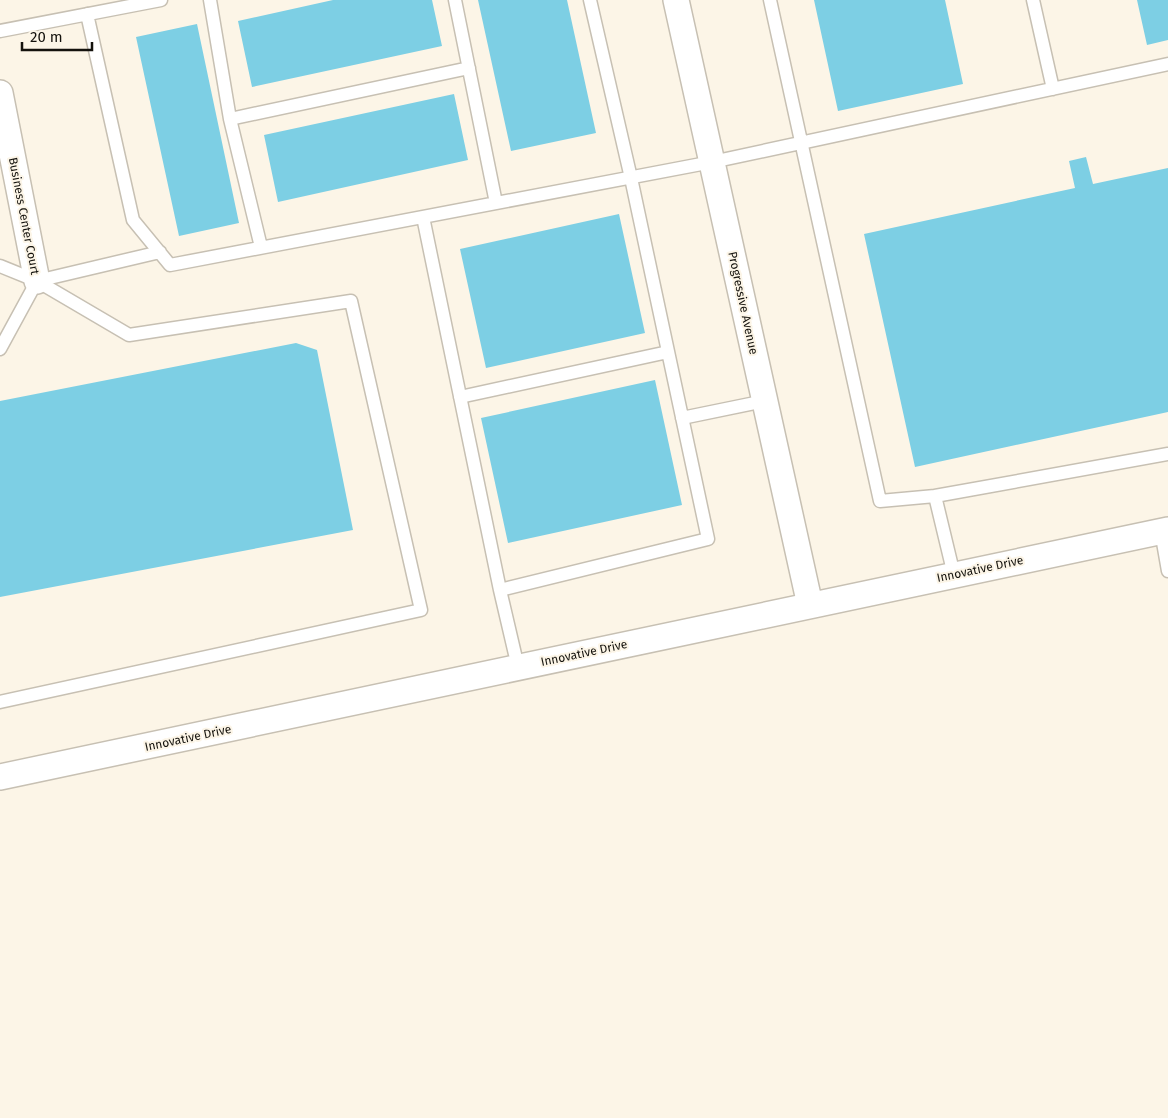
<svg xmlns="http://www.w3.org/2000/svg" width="1168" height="1118" viewBox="0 0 1168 1118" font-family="'Fira Sans',sans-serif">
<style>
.building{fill:#7dcfe4}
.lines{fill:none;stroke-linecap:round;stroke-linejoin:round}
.lane-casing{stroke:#c7c0b3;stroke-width:15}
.street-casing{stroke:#c7c0b3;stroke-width:28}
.lane{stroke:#fff;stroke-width:12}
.street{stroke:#fff;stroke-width:25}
.labels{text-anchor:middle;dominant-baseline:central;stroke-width:4;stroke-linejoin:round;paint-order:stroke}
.street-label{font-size:12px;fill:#14120d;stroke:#fcf5e7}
</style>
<rect width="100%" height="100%" fill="#fcf5e7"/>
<path class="building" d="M 333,0 L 432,0 L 442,46 L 252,87 L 238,21 Z
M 478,0 L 567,0 L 596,133 L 511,151 Z
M 814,0 L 945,0 L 963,84 L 838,111 Z
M 1137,0 L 1168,0 L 1168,40 L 1147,45 Z
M 197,24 L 239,223 L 179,236 L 136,37 Z
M 454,94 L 468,160 L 278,202 L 264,135 Z
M 1086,157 L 1093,184 L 1168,168 L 1168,412 L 915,467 L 864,234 L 1075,188 L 1069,161 Z
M 619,214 L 645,333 L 486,368 L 460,249 Z
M 296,343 L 317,350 L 353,530 L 0,597 L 0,401 Z
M 655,380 L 682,505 L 508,543 L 481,418 Z"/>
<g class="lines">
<defs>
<path id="lane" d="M 210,0 L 230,119
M 455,0 L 496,203
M 770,0 L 880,501 L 935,496 L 954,575
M 1033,0 L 1053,89
M 87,14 L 133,220 L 170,265 L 712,162 L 1168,64
M 0,31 L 161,0
M 423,217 L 500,590
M 261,247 L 230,119 L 469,68
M 0,266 L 37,281 L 129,335 L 351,301 L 421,610 L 0,702
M 0,349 L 37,281 L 160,252
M 460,397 L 668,352
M 682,418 L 765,401
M 935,496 L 1168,454
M 1161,531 L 1168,571
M 518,667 L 500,590 L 708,539 L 631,178 L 590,0"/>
<path id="street" d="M 676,0 L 810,605
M 0,93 L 37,281
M 0,777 L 1168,530"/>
</defs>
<use href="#lane" class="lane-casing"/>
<use href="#street" class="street-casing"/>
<use href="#lane" class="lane"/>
<use href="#street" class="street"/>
</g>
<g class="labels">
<g class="street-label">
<text transform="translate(24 216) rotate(79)">Business Center Court</text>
<text transform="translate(743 303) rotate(78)">Progressive Avenue</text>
<text transform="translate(980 569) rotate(-12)">Innovative Drive</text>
<text transform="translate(584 653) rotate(-12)">Innovative Drive</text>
<text transform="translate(188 738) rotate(-12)">Innovative Drive</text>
</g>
</g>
<path d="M22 42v8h70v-8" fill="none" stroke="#14120d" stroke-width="2.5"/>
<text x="30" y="42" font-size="15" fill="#14120d" stroke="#fcf5e7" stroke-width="4" paint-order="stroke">20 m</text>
</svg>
